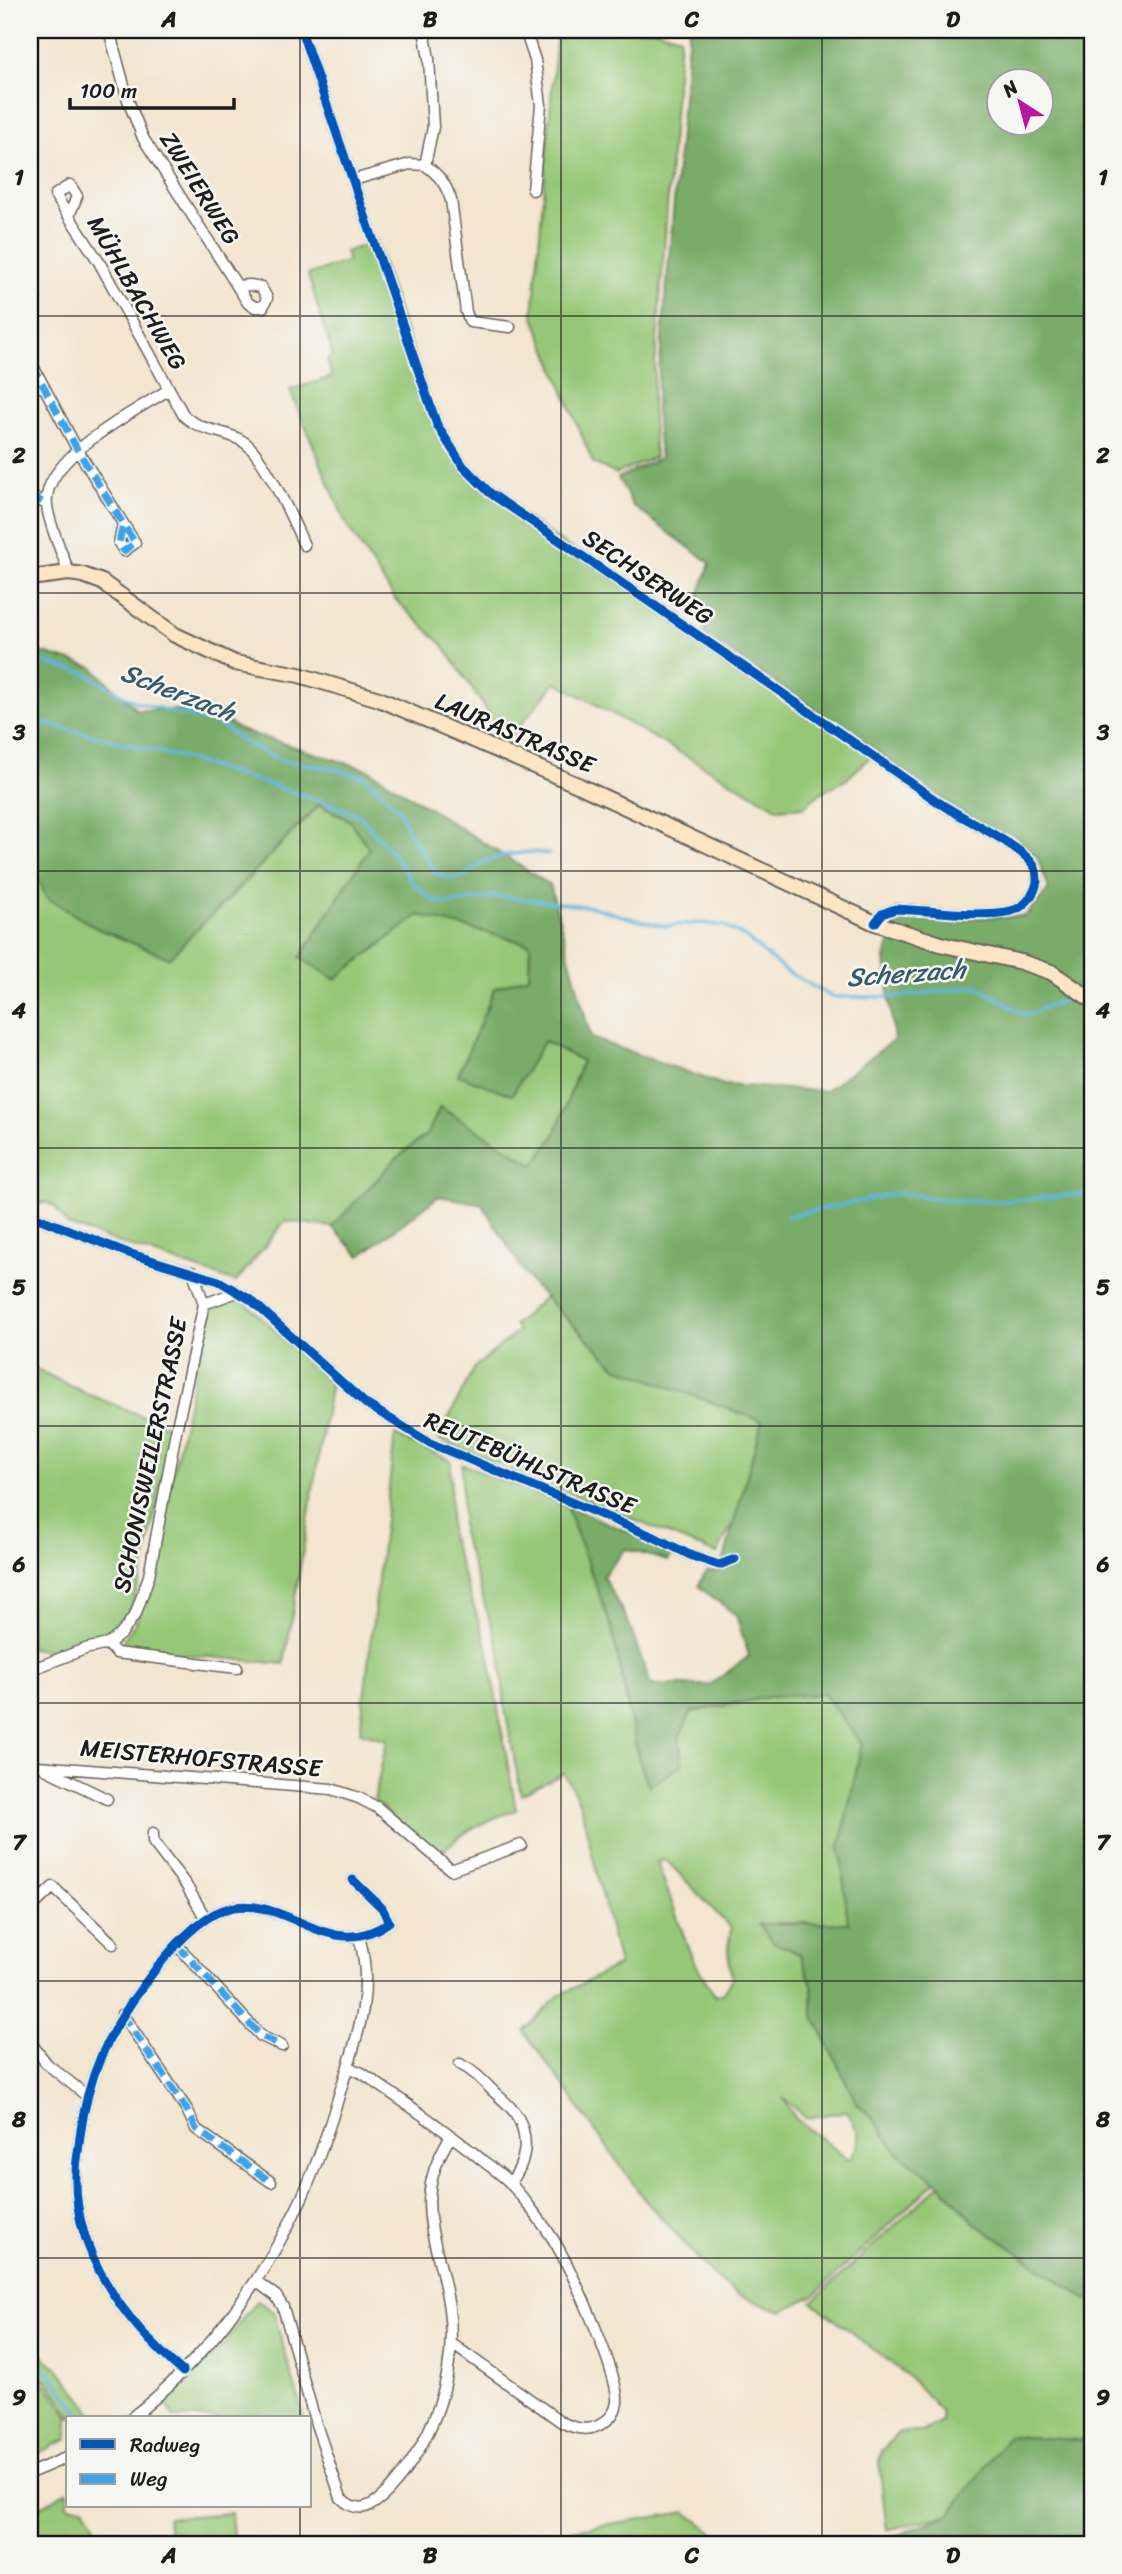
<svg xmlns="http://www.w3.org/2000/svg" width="1122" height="2574" viewBox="0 0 1122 2574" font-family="Sriracha,sans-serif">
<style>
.green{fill:#96c777;stroke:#59724a;stroke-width:2;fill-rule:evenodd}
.forest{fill:#78ac68;stroke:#4a6442;stroke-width:2;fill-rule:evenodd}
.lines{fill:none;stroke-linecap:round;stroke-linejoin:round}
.stream{stroke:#60b5dc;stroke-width:3.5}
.street-casing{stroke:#67625b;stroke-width:13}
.secondary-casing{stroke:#67625b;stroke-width:18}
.street{stroke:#fff;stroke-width:10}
.secondary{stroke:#fce5c4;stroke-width:14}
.quiet{stroke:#3da2ea;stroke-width:7;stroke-dasharray:14 7;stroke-linecap:butt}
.cycleway-casing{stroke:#f6f6f2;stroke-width:13}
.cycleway{stroke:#0057b8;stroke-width:9}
.grid{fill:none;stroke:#1c1c1c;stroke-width:2;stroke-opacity:0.55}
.labels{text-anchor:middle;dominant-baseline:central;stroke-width:5;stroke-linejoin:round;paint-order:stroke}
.street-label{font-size:24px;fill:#1c1c1c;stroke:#f6f6f2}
.water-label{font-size:26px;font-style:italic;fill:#375969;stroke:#f6f6f2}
.neatline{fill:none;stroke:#1c1c1c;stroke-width:2.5}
.grid-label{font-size:23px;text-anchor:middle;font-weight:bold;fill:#1c1c1c}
</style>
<rect width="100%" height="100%" fill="#f6f6f2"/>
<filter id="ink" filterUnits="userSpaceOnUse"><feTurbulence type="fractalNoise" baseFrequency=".0143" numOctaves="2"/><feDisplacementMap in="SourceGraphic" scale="14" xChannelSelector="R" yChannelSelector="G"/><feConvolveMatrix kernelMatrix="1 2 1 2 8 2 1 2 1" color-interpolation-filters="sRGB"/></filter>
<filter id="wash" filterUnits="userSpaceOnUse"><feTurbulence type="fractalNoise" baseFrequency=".00686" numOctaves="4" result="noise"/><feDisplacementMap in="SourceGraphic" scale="28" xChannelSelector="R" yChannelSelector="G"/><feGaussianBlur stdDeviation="1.57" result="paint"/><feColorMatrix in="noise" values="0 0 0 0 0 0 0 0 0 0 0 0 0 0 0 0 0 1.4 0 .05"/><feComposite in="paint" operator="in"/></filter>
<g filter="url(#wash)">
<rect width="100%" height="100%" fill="#f3e5cf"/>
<path class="green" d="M 557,30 L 657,30 L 680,37 L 652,405 L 655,457 L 616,474 L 593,463 L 533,315 Z
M 375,241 L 437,425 L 463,466 L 490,493 L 872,755 L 847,779 L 822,792 L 803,807 L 779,809 L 556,682 L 507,741 L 443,645 L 395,599 L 346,524 L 290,390 L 332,377 L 327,359 L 333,356 L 308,275 L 348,261 L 345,252 Z
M 319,805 L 349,820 L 370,849 L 335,979 L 419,915 L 530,944 L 529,976 L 544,1041 L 582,1061 L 555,1135 L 534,1165 L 440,1108 L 428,1133 L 398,1157 L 332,1227 L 285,1221 L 236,1282 L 67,1225 L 56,1208 L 46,1202 L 30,1207 L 30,857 L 46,897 L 218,910 Z
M 545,1297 L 616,1367 L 762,1421 L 737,1516 L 717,1554 L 438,1439 L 474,1368 L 518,1331 L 514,1325 Z
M 235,1299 L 246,1303 L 331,1382 L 284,1664 L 118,1648 L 135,1623 L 149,1589 L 207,1313 L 220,1305 Z
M 30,1366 L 85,1393 L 172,1428 L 143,1572 L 129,1613 L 121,1625 L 60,1651 L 30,1648 Z
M 395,1435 L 451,1461 L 450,1535 L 487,1646 L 516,1810 C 486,1820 462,1831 440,1854 L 416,1840 L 374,1800 L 387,1740 L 360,1732 Z
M 462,1464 L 566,1505 L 612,1629 L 639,1761 L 682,1765 L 679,1738 L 691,1712 L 768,1697 L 824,1694 L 862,1744 L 840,1847 L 848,1923 L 775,1923 L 771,1941 L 800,1954 L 812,1985 L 813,2014 L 856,2102 L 873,2119 L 899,2154 L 936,2181 L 813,2296 L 782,2311 L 739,2296 L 713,2275 L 645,2200 L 524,2031 L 558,1996 L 619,1965 L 580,1803 L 564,1773 L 521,1795 L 505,1709 L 500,1652 L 462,1533 ZM 666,1860 L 731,1928 L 728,1950 L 732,1979 L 723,1993 L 715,1996 L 692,1958 L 657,1862 ZM 783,2098 L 807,2118 L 847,2111 C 859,2131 864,2140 849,2160 L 796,2119 Z
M 940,2184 L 976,2224 L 1092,2303 L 1092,2441 L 1008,2436 L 950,2514 L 887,2530 L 879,2462 L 881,2451 L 899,2432 L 922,2432 L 942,2422 L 941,2411 L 909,2377 L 812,2302 Z
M 257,2300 L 273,2311 L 304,2418 L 175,2418 L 165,2404 L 218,2351 Z
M 30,2347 L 58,2368 L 97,2418 L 73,2418 L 48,2382 L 30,2367 Z
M 30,2371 L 46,2385 L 70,2418 L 68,2418 L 68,2439 L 30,2457 Z
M 68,2491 L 68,2506 L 84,2506 L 103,2540 L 95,2544 L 42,2544 L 30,2522 L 30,2512 Z
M 686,2512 L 729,2544 L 481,2544 Z
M 231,2513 L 234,2544 L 170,2544 L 167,2518 Z"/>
<path class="forest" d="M 689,30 L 1092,30 L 1092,2303 L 976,2224 L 940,2184 L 899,2154 L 873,2119 L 856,2102 L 813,2014 L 812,1985 L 800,1954 L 771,1941 L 759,1924 L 848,1923 L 840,1847 L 862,1744 L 824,1694 L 768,1697 L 691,1712 L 679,1738 L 682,1765 L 649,1786 L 639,1761 L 612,1629 L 566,1505 L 674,1552 L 668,1561 L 625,1549 L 603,1576 L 628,1622 L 651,1685 L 710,1685 L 749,1656 L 736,1615 L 698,1586 L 706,1572 L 721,1570 L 762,1421 L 616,1367 L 531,1283 L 482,1204 L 439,1196 L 360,1256 L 332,1227 L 398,1157 L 428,1133 L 440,1107 L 534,1165 L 555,1135 L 582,1061 L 544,1041 L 512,1095 L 458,1075 L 495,988 L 529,976 L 530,944 L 419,915 L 335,979 L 300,958 L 369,849 L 349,820 L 319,805 L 169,958 L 96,928 L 46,897 L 30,857 L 30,652 L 44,653 L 92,667 L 137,710 L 210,710 L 240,730 L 369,770 L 550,885 L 591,1038 L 724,1085 L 825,1091 L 894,1040 L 885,959 L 895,921 L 1025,916 L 1049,889 L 1037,856 L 959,811 L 874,749 L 705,635 L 699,595 L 710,563 L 633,506 L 618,478 L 660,458 L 656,407 ZM 1000,80 L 1042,80 L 1042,122 L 1000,122 Z
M 1008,2436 L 1092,2441 L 1092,2544 L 875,2544 L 950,2514 Z"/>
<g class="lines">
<path class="stream" d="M 30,474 L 32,477
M 30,657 L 38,661 L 85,673 L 133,701 L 220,725 L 247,744 L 280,760 L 334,769 L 364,777 L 383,793 L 401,812 L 408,831 L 436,873 L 448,878 L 462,877 L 485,862 L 506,855 L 530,852 L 549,854
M 30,720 L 184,758 L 319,800 L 360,816 L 398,860 L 413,884 L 433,900 L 447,904 L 497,896 L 593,907 L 633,919 L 664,926 L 701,923 L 724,926 L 745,937 L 784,970 L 832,997 L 897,997 L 977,986 L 1025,1015 L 1067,999
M 788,1216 L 899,1193 L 956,1201 L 1006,1201 L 1092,1193
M 30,2356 L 53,2377 L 83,2418"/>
</g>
</g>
<g filter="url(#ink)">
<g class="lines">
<defs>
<path id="street" d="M 109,30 L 128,100 L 143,138 L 248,303 L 255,307 L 263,307 L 267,298 L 261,287 L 250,285 L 238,286
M 301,30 L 437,425 L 463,466 L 490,493 C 639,595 790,697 938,802 C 959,817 1023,846 1034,866 C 1036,869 1037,877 1037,881 C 1035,895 1024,908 1011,911 C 982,918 926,910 895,909 L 882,914 L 875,923
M 424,30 L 429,59 L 433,127 L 425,165 C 439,175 446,184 451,200 L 466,312 L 470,322 L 510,327
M 525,30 L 535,60 L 541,105 L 533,190
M 353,180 L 410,164 L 425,165
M 69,216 L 77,196 L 70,185 L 55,195 L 99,262 L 184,416 C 203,433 224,429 244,442 C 263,454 294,522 304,545
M 30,291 L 35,299
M 30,370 L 34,368 L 77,449 L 135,543 L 124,551 L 119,543 L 123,524
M 30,384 L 44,388
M 30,495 L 46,504
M 69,573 C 62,552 50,528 47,506 C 40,459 134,412 168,390
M 30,1215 L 128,1253 L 219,1281 L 251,1300 L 366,1404 L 430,1443 L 654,1537 L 692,1556 L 719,1565 L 735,1559
M 204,1304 L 237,1292
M 108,1644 L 116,1653 L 237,1668
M 30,1670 L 85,1649 L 108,1644 L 122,1633 L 136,1613 L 149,1576 L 176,1431 L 204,1304 L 193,1272
M 30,1762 L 38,1766 L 331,1789 L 359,1798 L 378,1808 L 451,1870 L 521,1845
M 45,1769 L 107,1799
M 153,1833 L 153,1842 L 186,1885 L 206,1919
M 30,1909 L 53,1887 L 113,1944
M 177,1945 L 261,2036 L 282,2046
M 122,2014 L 186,2108 L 196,2129 L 271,2182
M 30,2042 L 47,2064 L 87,2096
M 460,2064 C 474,2071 483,2081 494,2092 C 502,2099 512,2107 517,2116 C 530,2138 526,2164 510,2183
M 348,2067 L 362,2073 C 402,2101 445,2129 482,2160 C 492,2168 503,2175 511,2184 C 526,2201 551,2233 561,2253 C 575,2279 619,2375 617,2402 C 616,2411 611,2418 603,2423 C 590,2432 577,2429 563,2423 L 452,2344
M 256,2281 L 276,2296 L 283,2307 L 316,2424 L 341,2498 C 359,2516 374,2506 389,2490 C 433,2442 458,2374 449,2309 C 440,2240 408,2203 451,2136
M 183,2372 C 125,2322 73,2253 76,2173 C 76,2161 79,2148 80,2136 C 88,2075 107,2035 143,1986 C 161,1961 193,1921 223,1910 C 285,1889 328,1967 389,1922 L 382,1908 L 353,1880
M 131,2418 C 203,2362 261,2284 300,2202 C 318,2164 331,2123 343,2082 C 359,2033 374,1987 359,1937
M 30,2473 L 68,2457"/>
<path id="secondary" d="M 30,578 L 69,573 L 83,575 L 102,582 L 175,635 L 235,663 L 299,675 L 379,699 L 580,786 L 875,923 L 944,945 L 1021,962 L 1051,972 L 1092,1000"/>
</defs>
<use href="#street" class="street-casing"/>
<use href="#secondary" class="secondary-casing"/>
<use href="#street" class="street"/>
<use href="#secondary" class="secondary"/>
<path class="quiet" d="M 30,370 L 34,368 L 77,449 L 135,543 L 124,551 L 119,543 L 123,524
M 30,495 L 46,504
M 177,1945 L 261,2036 L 282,2046
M 122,2014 L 186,2108 L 196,2129 L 271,2182"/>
<defs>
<path id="cycleway" d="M 301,30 L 437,425 L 463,466 L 490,493 C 639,595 790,697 938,802 C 959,817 1023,846 1034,866 C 1036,869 1037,877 1037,881 C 1035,895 1024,908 1011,911 C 982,918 926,910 895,909 L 882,914 L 875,923
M 30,1215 L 128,1253 L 219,1281 L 251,1300 L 366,1404 L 430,1443 L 654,1537 L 692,1556 L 719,1565 L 735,1559
M 183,2372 C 125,2322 73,2253 76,2173 C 76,2161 79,2148 80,2136 C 88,2075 107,2035 143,1986 C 161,1961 193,1921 223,1910 C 285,1889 328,1967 389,1922 L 382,1908 L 353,1880"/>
</defs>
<use href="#cycleway" class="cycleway-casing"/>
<use href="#cycleway" class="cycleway"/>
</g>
</g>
<path class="grid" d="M 300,30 L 300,2418M 561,30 L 561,2544M 822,30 L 822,2544M 30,316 L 1092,316M 30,593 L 1092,593M 30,871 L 1092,871M 30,1148 L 1092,1148M 30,1426 L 1092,1426M 30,1703 L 1092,1703M 30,1981 L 1092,1981M 30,2258 L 1092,2258M 300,2506 L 300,2544"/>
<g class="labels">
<g class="street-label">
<text transform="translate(200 188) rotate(58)">ZWEIERWEG</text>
<text transform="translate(137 293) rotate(60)">MÜHLBACHWEG</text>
<text transform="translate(648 577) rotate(34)">SECHSERWEG</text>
<text transform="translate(515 733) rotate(23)">LAURASTRASSE</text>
<text transform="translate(150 1455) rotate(-78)">SCHONISWEILERSTRASSE</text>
<text transform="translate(530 1463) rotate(23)">REUTEBÜHLSTRASSE</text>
<text transform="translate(201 1758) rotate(5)">MEISTERHOFSTRASSE</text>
</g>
<g class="water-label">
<text transform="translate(178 692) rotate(21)">Scherzach</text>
<text transform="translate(906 973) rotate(-4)">Scherzach</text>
</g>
</g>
<rect width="1122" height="2574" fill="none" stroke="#f6f6f2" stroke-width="77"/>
<rect x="66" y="2416" width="245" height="91" fill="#f6f6f2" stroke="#9f9f9c" stroke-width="2"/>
<rect x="80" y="2439" width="35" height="10" fill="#0057b8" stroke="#9f9f9c" stroke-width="2"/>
<text x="130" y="2452" font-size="21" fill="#1c1c1c">Radweg</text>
<rect x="80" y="2474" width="35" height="10" fill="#3da2ea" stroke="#9f9f9c" stroke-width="2"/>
<text x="130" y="2486" font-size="21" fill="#1c1c1c">Weg</text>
<g transform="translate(1020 102) rotate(324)"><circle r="33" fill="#f6f6f2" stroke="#9f9f9c" stroke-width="2"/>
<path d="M0-5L12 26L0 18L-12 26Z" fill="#b5179e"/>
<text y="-10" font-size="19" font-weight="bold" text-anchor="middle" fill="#1c1c1c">N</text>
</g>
<path d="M70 98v10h164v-10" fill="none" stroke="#1c1c1c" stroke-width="3.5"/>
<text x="80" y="98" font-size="21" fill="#1c1c1c" stroke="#f6f6f2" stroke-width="5" paint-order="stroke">100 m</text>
<rect x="38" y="38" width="1046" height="2498" class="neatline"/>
<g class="grid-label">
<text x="169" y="27">A</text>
<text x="430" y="27">B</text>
<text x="692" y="27">C</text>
<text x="953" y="27">D</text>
<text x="19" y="185">1</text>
<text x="1103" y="185">1</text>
<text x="19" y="463">2</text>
<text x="1103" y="463">2</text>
<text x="19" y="740">3</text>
<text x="1103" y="740">3</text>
<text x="19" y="1018">4</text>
<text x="1103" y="1018">4</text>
<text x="19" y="1295">5</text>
<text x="1103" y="1295">5</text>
<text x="19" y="1572">6</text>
<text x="1103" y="1572">6</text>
<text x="19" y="1850">7</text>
<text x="1103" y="1850">7</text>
<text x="19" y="2127">8</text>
<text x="1103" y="2127">8</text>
<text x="19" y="2405">9</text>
<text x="1103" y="2405">9</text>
<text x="169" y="2563">A</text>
<text x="430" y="2563">B</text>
<text x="692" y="2563">C</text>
<text x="953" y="2563">D</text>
</g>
</svg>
